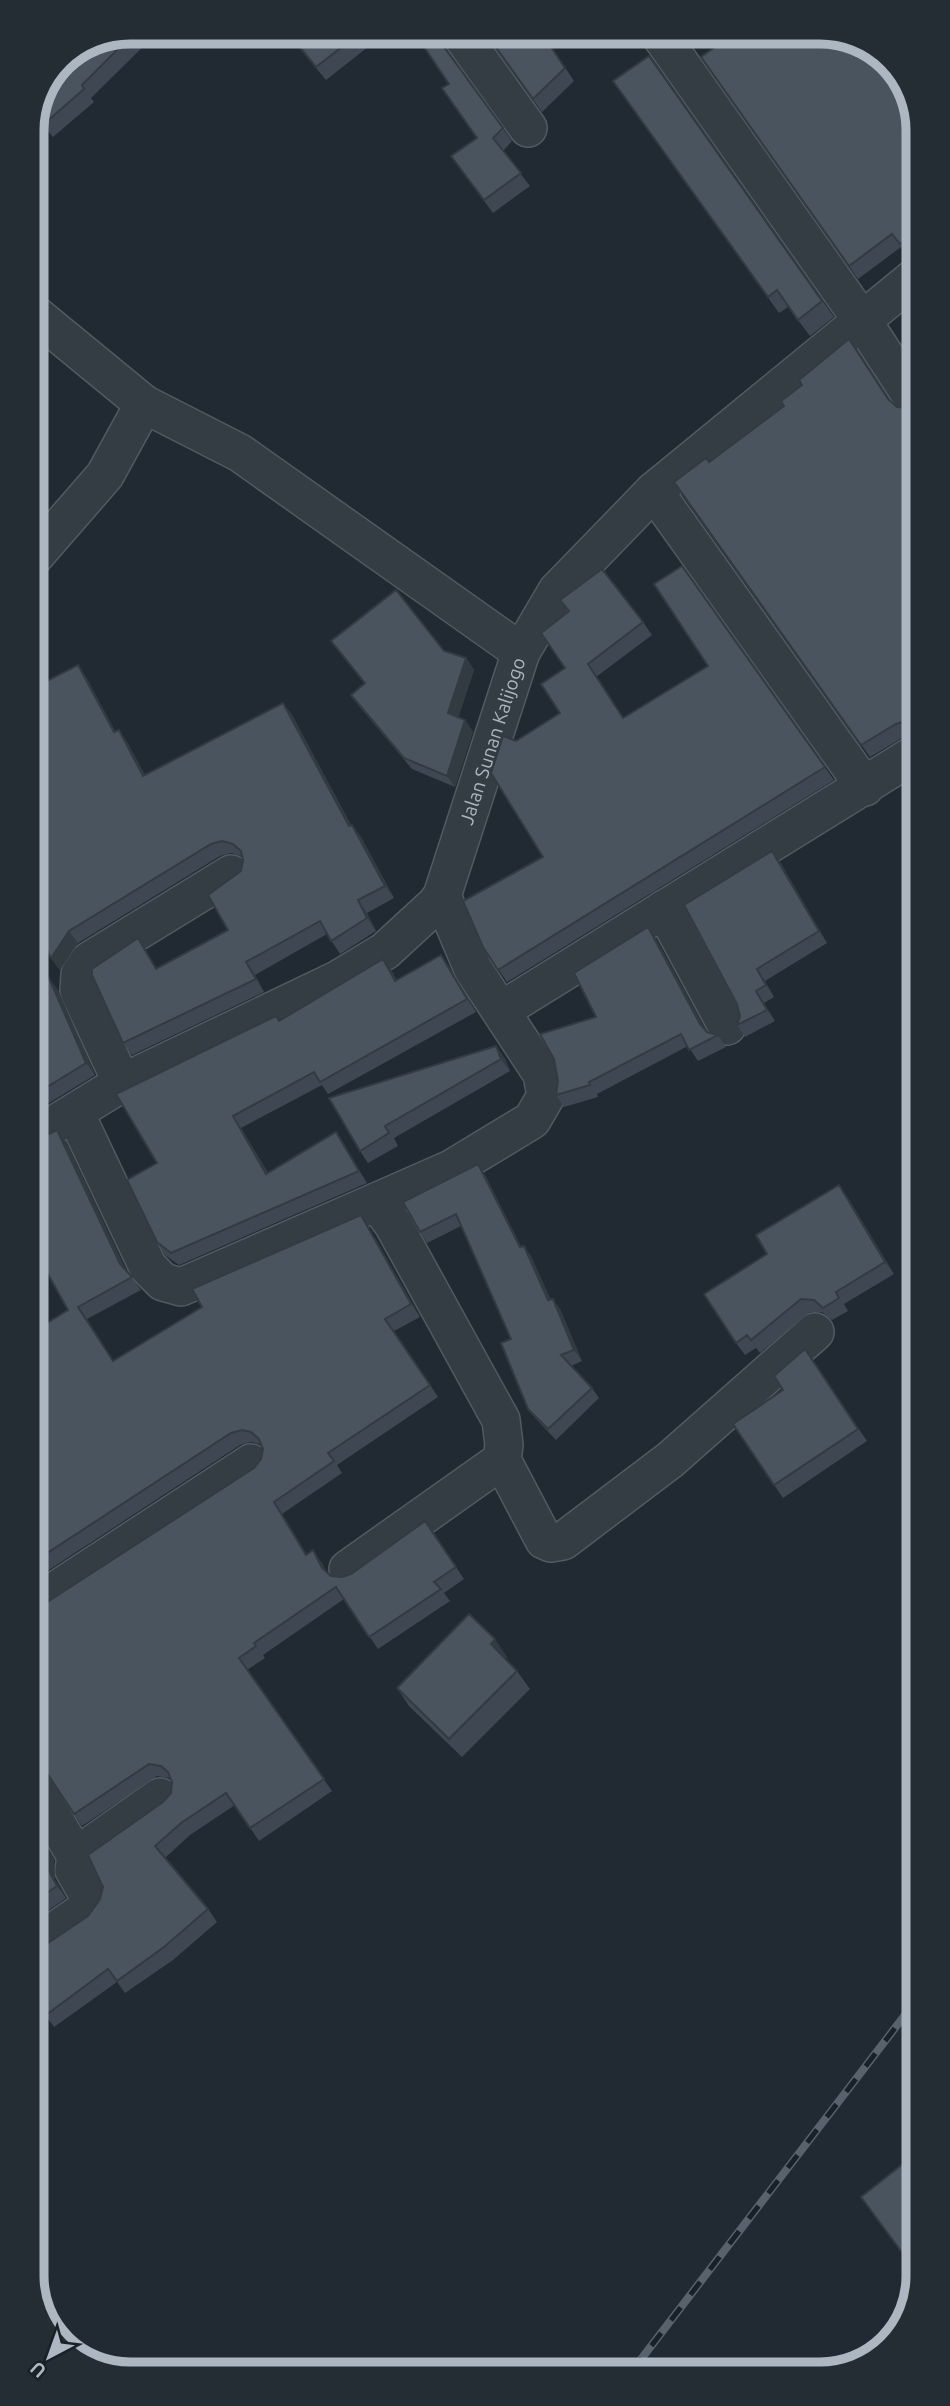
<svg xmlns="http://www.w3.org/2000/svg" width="950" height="2406" viewBox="0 0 950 2406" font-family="Ubuntu,sans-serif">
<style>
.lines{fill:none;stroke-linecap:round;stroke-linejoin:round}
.minor-casing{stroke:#515a62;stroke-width:40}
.minor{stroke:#343c44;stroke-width:37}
.rail-casing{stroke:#58626d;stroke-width:8}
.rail{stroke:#192128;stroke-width:5;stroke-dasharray:16;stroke-linecap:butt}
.wall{fill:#3f4852}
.shaded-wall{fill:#333b42}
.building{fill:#49545f;stroke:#333b42;stroke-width:2}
.labels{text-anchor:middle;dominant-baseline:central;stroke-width:6;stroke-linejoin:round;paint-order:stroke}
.street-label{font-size:19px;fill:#adb7c1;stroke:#192128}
.rim{fill:none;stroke:#adb7c1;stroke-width:9}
</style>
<rect width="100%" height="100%" fill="#212a33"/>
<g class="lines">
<defs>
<g id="minor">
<path d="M 459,32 L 528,128"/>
<path d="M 658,32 L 863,322 L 914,400"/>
<path d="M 32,312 L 144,404 L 240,453 L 521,652"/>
<path d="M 654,491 L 865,787"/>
<path d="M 33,558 L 105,475 L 144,404"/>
<path d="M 442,896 L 473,969 L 542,1074 L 546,1096 L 532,1120 L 451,1169 L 376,1202 L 393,1224 L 501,1420 L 504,1445 L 502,1460 L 544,1540 L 551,1543 L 563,1541 L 670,1460 L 815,1332"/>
<path d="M 664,909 L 727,1026"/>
<path d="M 502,1010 L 915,754"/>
<path d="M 122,1083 L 79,991 L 80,974 L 89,961 L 231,874"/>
<path d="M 75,1113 L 148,1267 L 163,1282 L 181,1287 L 376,1202"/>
<path id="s1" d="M 34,1137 L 122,1083 L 337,980 L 385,951 L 435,905 L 442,896 L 521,652 L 557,591 L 654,491 L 914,278"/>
<path d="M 348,1569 L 502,1460"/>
<path d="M 35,1604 L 251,1463"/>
<path d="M 35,1788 L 76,1856 L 160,1797"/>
<path d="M 36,1944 L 84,1911 L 91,1900 L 74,1870 L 76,1856"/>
</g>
</defs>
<use href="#minor" class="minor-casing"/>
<use href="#minor" class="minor"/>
<defs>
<path id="rail" d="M 632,2371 L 918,1998"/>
</defs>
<use href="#rail" class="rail-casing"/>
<use href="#rail" class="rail"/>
</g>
<path class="wall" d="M 130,32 L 158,32 L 91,98 L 94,102 L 53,137 L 35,116 L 61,60 Z
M 286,32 L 387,32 L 326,80 Z
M 406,32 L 439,32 L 438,35 L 442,43 L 512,141 L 503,151 L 530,186 L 493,213 L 451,156 L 477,138 L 449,84 L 420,40 L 414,44 Z
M 484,32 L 542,32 L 574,81 L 542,112 Z
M 649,56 L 834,317 L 810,336 L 788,307 L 779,313 L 613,81 Z
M 701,57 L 913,99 L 914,254 L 909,257 L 901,247 L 858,279 Z
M 802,385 L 889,400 L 897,407 L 914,408 L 915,733 L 905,736 L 870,757 L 674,482 L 709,462 L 784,406 Z
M 682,566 L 834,780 L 507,982 L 483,947 L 543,857 L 565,668 L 568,612 L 560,600 L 643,622 L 652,635 L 596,677 L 623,718 L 708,666 Z
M 331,641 L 444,651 L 466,658 L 474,670 L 458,717 L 465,720 L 473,732 L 455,787 L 412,769 L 359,706 L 351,695 L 365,683 Z
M 86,677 L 115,731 L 119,730 L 127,742 L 145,775 L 283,703 L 292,715 L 351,825 L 361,837 L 394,898 L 367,913 L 376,931 L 340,954 L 327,934 L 255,975 L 264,992 L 132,1055 L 123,1043 L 146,951 L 157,969 L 228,930 L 243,860 L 242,856 L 231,853 L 220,856 L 78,943 L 60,970 L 51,958 L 36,918 Z
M 780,862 L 827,943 L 765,981 L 774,997 L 764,1003 L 775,1021 L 745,1037 L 737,1025 Z
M 648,927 L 656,939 L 705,1029 L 707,1032 L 718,1035 L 726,1047 L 698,1061 L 688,1046 L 597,1094 L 598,1097 L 564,1107 L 556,1095 L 596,1017 Z
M 383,959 L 397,980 L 449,967 L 476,1012 L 328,1094 L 322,1085 L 241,1128 L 268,1173 L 336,1132 L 367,1183 L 179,1265 L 165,1255 L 157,1242 L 157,1163 L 276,1016 L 279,1021 Z
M 34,987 L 58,990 L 95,1075 L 34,1112 Z
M 496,1046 L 505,1059 L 510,1071 L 394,1138 L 398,1146 L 368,1163 L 360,1151 L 329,1098 Z
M 57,1130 L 66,1142 L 126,1271 L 141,1290 L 87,1319 L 113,1361 L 361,1215 L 369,1228 L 420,1317 L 394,1331 L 438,1397 L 337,1465 L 342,1473 L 282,1514 L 307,1555 L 322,1563 L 326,1572 L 331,1576 L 342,1577 L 351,1574 L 425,1521 L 464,1579 L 444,1593 L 450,1601 L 378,1649 L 344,1599 L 263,1655 L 265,1658 L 247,1670 L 332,1791 L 259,1841 L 235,1805 L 190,1835 L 165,1858 L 208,1909 L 217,1922 L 173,1960 L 125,1993 L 117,1982 L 54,2027 L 46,2016 L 36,2021 L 36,1950 L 39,1949 L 88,1916 L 100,1899 L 163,1802 L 171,1793 L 172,1782 L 169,1778 L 157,1776 L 82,1826 L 45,1770 L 35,1767 L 35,1610 L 254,1468 L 261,1459 L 263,1449 L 260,1444 L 251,1442 L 240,1445 L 35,1579 L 34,1357 L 68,1310 Z
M 485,1175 L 521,1247 L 531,1256 L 550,1299 L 560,1309 L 582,1361 L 571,1366 L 592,1388 L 599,1398 L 556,1440 L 536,1419 L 528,1409 L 511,1339 L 461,1226 L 427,1243 L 420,1232 Z
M 848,1198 L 894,1274 L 844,1304 L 848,1311 L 832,1320 L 822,1312 L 810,1312 L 760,1353 L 756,1348 L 745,1355 L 736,1343 L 767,1254 Z
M 805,1349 L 867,1441 L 783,1498 L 733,1424 L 783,1390 Z
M 507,1657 L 505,1659 L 517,1671 L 530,1689 L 462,1757 L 409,1706 L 397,1688 Z
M 36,1829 L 54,1860 L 55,1880 L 66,1898 L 36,1919 Z"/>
<path class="shaded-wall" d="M 433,32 L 439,32 L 438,35 L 442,44 Z
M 466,658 L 474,670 L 456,725 L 448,713 Z
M 78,665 L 86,677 L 122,745 L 114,732 Z
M 283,703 L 292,715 L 358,839 L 349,826 Z
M 465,720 L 473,732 L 455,787 L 447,776 Z
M 119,730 L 127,742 L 152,788 L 143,776 Z
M 352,825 L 361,837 L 394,898 L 385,886 Z
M 772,851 L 780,862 L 827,943 L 819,931 Z
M 358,900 L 367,913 L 376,931 L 367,918 Z
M 648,927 L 656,939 L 709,1036 L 700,1024 Z
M 69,931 L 78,943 L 60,970 L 51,958 Z
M 441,955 L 449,967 L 476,1012 L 467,999 Z
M 383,959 L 392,971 L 404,994 L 395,981 Z
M 246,962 L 255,975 L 264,992 L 256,979 Z
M 757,969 L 765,981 L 774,997 L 766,985 Z
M 49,978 L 58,990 L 95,1075 L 86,1063 Z
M 756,991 L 764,1003 L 775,1021 L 767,1010 Z
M 496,1046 L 505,1059 L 510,1071 L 501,1059 Z
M 233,1116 L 241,1128 L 275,1186 L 266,1174 Z
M 57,1130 L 66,1142 L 129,1276 L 120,1264 Z
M 478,1164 L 485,1175 L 527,1258 L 520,1247 Z
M 839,1185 L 848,1198 L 894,1274 L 885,1262 Z
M 361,1215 L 369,1228 L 420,1317 L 411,1304 Z
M 524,1246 L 531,1256 L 556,1311 L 548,1300 Z
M 553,1299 L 560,1309 L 582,1361 L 574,1350 Z
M 274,1502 L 282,1514 L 315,1568 L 306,1555 Z
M 313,1550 L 322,1563 L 331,1581 L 322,1568 Z
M 495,1639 L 507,1657 L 503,1662 L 491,1644 Z
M 36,1829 L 54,1860 L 55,1880 L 66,1898 L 57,1886 L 47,1867 Z"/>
<path class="building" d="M 130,32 L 135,32 L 82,85 L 84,89 L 44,124 L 36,114 L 61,60 Z
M 288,32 L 361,32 L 316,67 Z
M 414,32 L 433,32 L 503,128 L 493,138 L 521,173 L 484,200 L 451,156 L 477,138 L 442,88 L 449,84 Z
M 485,32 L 541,32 L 565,68 L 533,99 Z
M 736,32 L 827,32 L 880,52 L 913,99 L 914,234 L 900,244 L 892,234 L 849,266 L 701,57 Z
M 649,56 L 822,301 L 798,320 L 777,290 L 768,297 L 613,81 Z
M 849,339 L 888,399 L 897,407 L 914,408 L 915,724 L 906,721 L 896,724 L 861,745 L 674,482 L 706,458 L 709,462 L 784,406 L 781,401 L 802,385 L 799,380 Z
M 682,566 L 825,767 L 498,970 L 483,947 L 463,901 L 543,857 L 491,773 L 503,736 L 516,741 L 560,713 L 541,684 L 565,668 L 541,633 L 569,611 L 560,600 L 602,569 L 643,622 L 588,664 L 623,718 L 708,666 L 654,584 Z
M 396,590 L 444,651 L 466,658 L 448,713 L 465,720 L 447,776 L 404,758 L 351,695 L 365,683 L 331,641 Z
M 78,665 L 114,732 L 119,730 L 143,776 L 283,703 L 349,826 L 352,825 L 385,886 L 358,900 L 367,918 L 331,941 L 320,921 L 246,962 L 256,979 L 123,1043 L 92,975 L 92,969 L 138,938 L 156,969 L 228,930 L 208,895 L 241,871 L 243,860 L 241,851 L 233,844 L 222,841 L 211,844 L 69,931 L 51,958 L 33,926 L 33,919 L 36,918 L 33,914 L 33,688 Z
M 772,851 L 819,931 L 757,969 L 766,985 L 756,991 L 767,1010 L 737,1025 L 740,1016 L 737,1004 L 684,905 Z
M 648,927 L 700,1024 L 707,1032 L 718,1035 L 689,1050 L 681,1034 L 589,1082 L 590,1085 L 556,1095 L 558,1081 L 554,1059 L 540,1034 L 596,1017 L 574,973 Z
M 441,955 L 467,999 L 320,1082 L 314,1072 L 233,1116 L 266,1174 L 336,1132 L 359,1171 L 171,1253 L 157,1242 L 127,1180 L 157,1163 L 116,1094 L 276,1016 L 279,1021 L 383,959 L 395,981 Z
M 49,978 L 86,1063 L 34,1095 L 34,987 Z
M 496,1046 L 501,1059 L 385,1126 L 389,1133 L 360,1151 L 329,1098 Z
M 57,1130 L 120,1264 L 132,1277 L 78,1307 L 113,1361 L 202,1307 L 192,1289 L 361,1215 L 411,1304 L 385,1319 L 430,1385 L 328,1453 L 334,1461 L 274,1502 L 306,1555 L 313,1550 L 322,1568 L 331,1576 L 342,1577 L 351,1574 L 425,1521 L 456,1567 L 434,1582 L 441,1589 L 369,1637 L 336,1587 L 254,1643 L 256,1646 L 239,1658 L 324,1779 L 250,1828 L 226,1793 L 181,1823 L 155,1846 L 208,1909 L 164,1947 L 117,1981 L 108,1969 L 46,2015 L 37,2003 L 36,2004 L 36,1950 L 39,1949 L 88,1916 L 100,1899 L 103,1887 L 88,1855 L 163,1802 L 171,1793 L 172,1782 L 168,1772 L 161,1766 L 149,1764 L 74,1814 L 37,1758 L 35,1757 L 35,1610 L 254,1468 L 261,1459 L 263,1449 L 259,1439 L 251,1432 L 242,1430 L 231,1433 L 35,1561 L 34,1357 L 36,1356 L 34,1353 L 34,1331 L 68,1310 L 34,1249 L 34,1141 Z
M 478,1164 L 520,1247 L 524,1246 L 548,1300 L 553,1299 L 574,1350 L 561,1355 L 592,1388 L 548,1429 L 528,1409 L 501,1343 L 511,1339 L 456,1214 L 420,1232 L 403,1202 Z
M 839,1185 L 885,1262 L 836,1292 L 839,1298 L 823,1308 L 814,1300 L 801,1299 L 751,1340 L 747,1335 L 736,1343 L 704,1294 L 767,1254 L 756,1235 Z
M 805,1349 L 858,1429 L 774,1485 L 733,1424 L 783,1390 L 774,1376 Z
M 469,1614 L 495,1639 L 491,1644 L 517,1671 L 449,1739 L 397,1688 Z
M 36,1831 L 46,1848 L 47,1867 L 57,1886 L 36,1900 Z
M 918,2152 L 918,2274 L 861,2197 Z"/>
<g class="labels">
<g class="street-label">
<text stroke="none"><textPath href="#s1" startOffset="640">Jalan Sunan Kalijogo</textPath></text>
</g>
</g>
<path d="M0 0H950V2406H0ZM130 44H820A86 86 0 0 1 906 130V2276A86 86 0 0 1 820 2362H130A86 86 0 0 1 44 2276V130A86 86 0 0 1 130 44Z" fill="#252d34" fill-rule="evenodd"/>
<path class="rim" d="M130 44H820A86 86 0 0 1 906 130V2276A86 86 0 0 1 820 2362H130A86 86 0 0 1 44 2276V130A86 86 0 0 1 130 44Z"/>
<g transform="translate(49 2357) rotate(221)" stroke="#192128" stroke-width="5" paint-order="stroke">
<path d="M0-5L12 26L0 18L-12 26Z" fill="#adb7c1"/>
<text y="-10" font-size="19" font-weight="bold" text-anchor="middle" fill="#adb7c1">U</text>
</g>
</svg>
